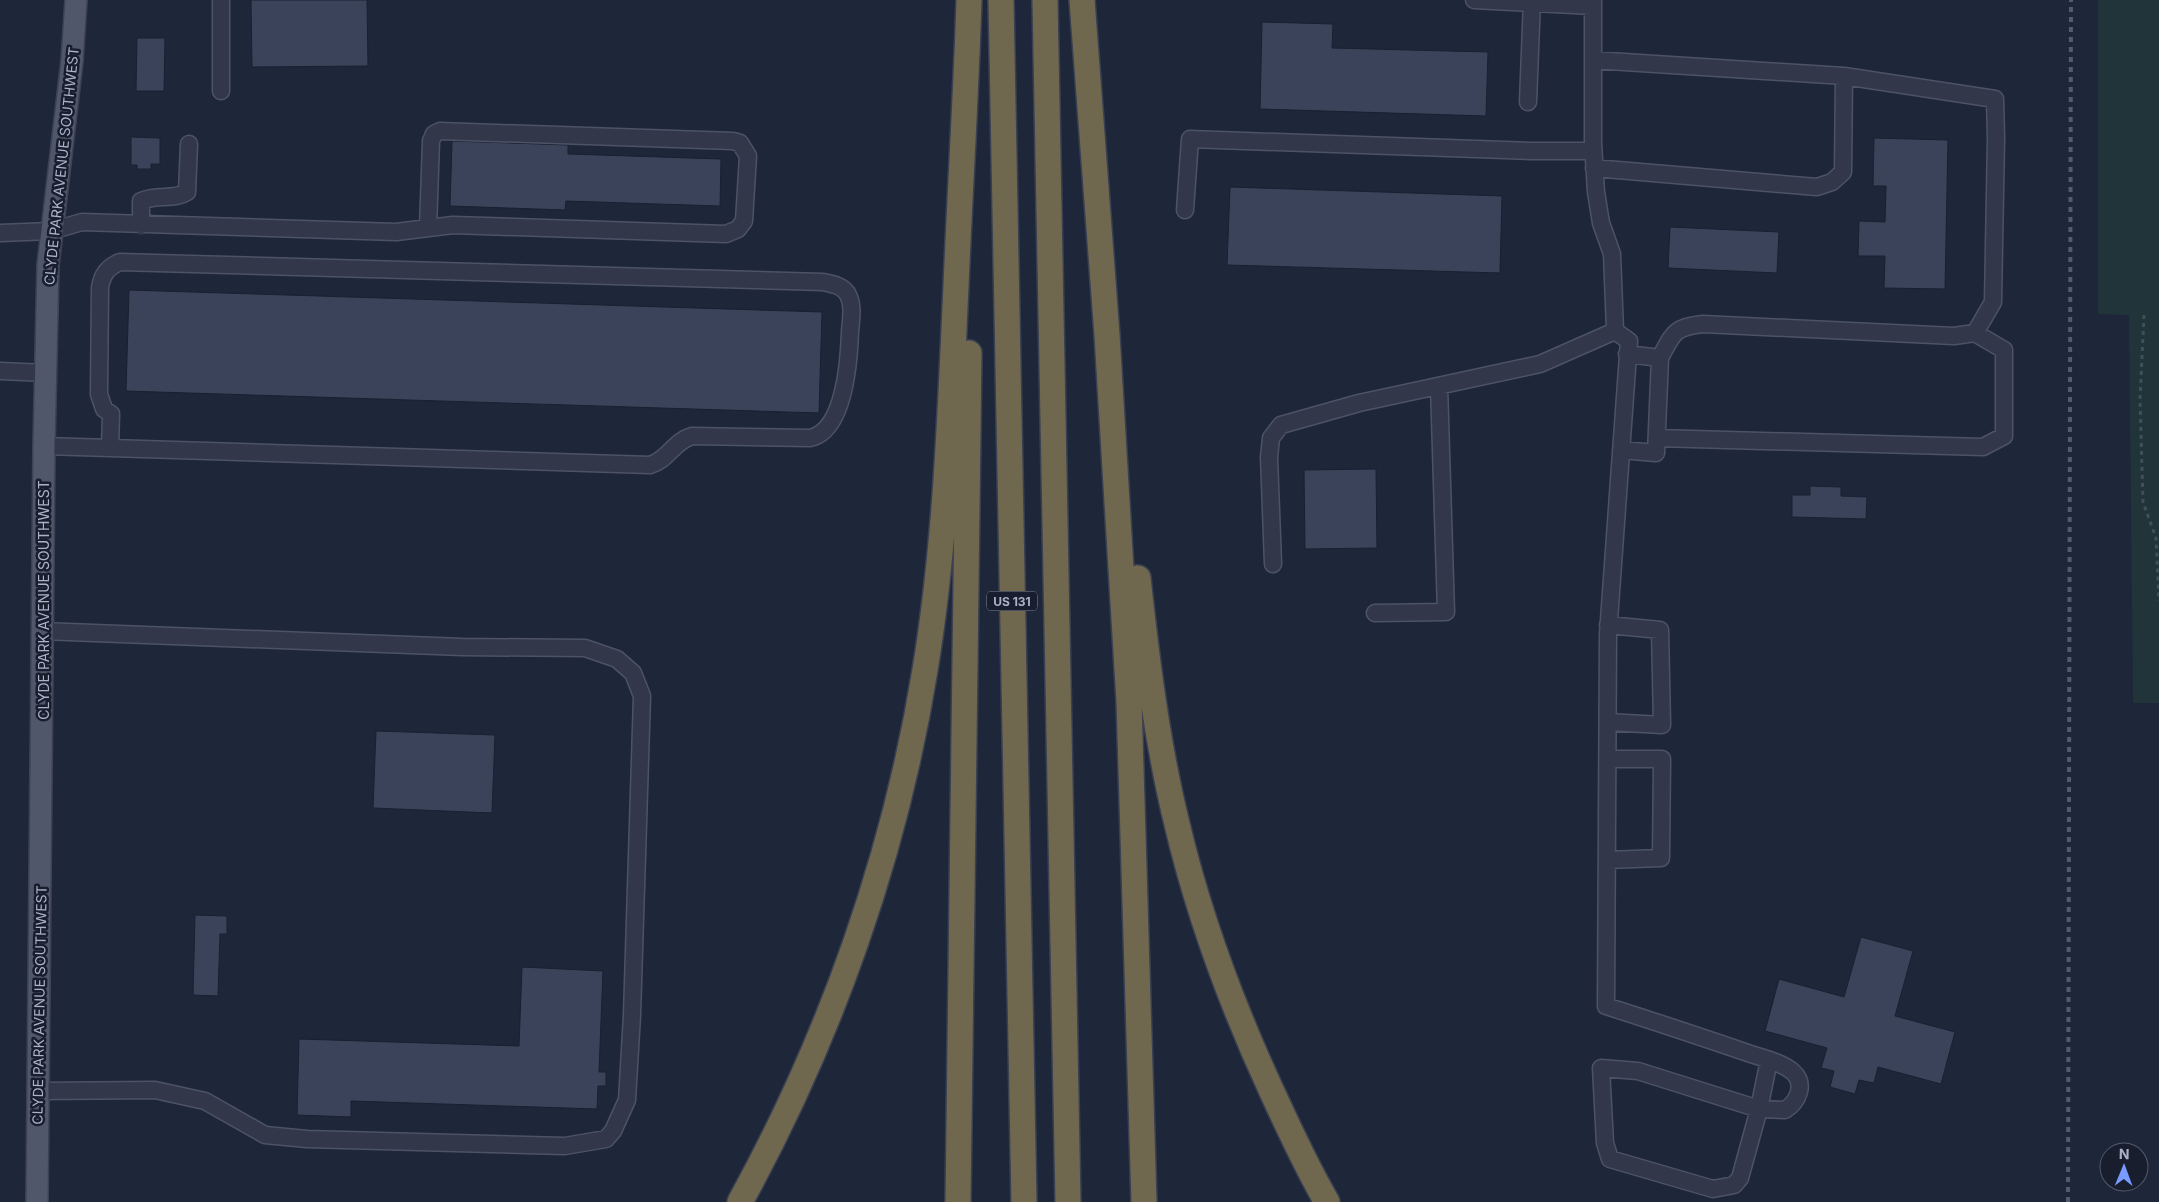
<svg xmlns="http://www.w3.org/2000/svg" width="2159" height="1202" viewBox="0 0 2159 1202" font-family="Inter,sans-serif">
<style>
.green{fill:#20343a}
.building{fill:#3a435a;stroke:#1a2030}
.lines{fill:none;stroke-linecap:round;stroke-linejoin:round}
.minor-casing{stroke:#4d5365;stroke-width:19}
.major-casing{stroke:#3c4253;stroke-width:24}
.highway-casing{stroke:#3a4051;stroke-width:28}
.path{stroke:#3e5158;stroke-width:3;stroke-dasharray:4 4;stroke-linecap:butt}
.minor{stroke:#32384a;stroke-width:16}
.major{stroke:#50576a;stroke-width:21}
.highway{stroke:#70684e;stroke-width:25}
.rail{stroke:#535b71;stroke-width:4;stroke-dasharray:5 5;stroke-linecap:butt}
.labels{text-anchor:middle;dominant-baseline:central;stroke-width:5;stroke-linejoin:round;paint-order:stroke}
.shield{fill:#181e2e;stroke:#808699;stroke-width:1}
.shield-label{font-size:12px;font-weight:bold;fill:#acb3c7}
.street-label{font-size:14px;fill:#acb3c7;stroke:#181e2e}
</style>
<rect width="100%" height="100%" fill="#1e2639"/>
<path class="green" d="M 2098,0 L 2159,0 L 2159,703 L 2133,703 L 2129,315 L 2098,314 Z"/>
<path class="building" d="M 251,0 L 367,0 L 368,66 L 252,67 Z
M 1262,22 L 1333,24 L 1332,48 L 1488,52 L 1486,116 L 1260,109 Z
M 137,38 L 165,38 L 164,91 L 136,91 Z
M 131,137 L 160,138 L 160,164 L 151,164 L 151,169 L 137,169 L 137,165 L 131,165 Z
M 1874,138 L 1948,140 L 1945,289 L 1884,288 L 1885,256 L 1858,256 L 1859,221 L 1885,222 L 1886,186 L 1873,186 Z
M 452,141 L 568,145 L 568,154 L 721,159 L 720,206 L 566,201 L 565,210 L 450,206 Z
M 1230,187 L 1502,196 L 1500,273 L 1227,265 Z
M 1670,227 L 1779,232 L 1777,273 L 1668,268 Z
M 129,290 L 822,312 L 819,413 L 126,391 Z
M 1376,469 L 1377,548 L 1305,549 L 1304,470 Z
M 1810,486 L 1841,487 L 1841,496 L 1867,497 L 1866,519 L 1792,517 L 1792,495 L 1810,495 Z
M 376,731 L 495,735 L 492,813 L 373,808 Z
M 195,915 L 227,916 L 227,934 L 220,934 L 218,996 L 193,995 Z
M 1861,937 L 1913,951 L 1895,1016 L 1955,1032 L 1941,1084 L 1878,1067 L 1874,1083 L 1859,1080 L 1855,1094 L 1830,1087 L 1834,1071 L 1821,1068 L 1827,1048 L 1765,1031 L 1779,979 L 1844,997 Z
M 522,967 L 603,971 L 599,1072 L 606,1072 L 606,1086 L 598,1086 L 597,1109 L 351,1101 L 351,1117 L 297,1115 L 299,1039 L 519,1046 Z"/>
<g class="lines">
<defs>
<path id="minor" d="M 221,0 L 221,91
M 1474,0 L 1593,6
M 1593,60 L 1844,76
M 1528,102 L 1532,0
M 1594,168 L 1817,187 L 1832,182 L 1843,172 L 1844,76 L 1995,99 L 1996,138 L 1993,302 L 1975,333 L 1954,336 L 1703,324 C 1673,327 1673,334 1660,358
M 1185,210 L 1190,139 L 1531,151 L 1593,151
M 141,225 L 141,201 C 158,193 173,201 187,192 L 189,144
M 0,233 L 51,231 L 82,222 L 396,232 L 453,225 L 726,234 L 738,229 L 744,221 L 748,156 L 740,143 L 733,141 L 440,131 L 434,134 L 431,141 L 428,228
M 1615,331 L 1629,341 L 1608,634 L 1606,1006 C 1653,1021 1701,1037 1748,1053 C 1762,1058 1782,1062 1793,1072 C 1806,1084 1798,1102 1785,1110 L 1759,1109 L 1740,1178 L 1734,1185 L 1713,1189 L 1610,1159 L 1605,1143 L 1601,1068 L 1638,1071 L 1759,1109 L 1769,1060
M 0,371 L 46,373
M 1657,438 L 1983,447 L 2004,436 L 2004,350 L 1975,333
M 44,446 L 110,448 L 111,414 L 104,409 L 99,394 L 100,288 C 102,274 108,267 120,262 L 823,282 C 832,284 841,285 847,293 C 854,304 851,319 850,332 C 849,360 845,431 810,438 L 692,436 C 674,441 668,460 650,465 L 110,448
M 1621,450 L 1656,453 L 1660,358 L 1627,354
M 1273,564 L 1269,457 L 1271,438 L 1281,425 L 1359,403 L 1540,364 L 1615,331 L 1612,254 L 1601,223 L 1596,192 L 1593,143 L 1593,0
M 1375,613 L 1446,612 L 1439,386
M 1608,722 L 1662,725 L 1660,630 L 1608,625
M 1607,860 L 1661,858 L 1662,759 L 1608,759
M 38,1091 L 155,1090 L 205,1101 L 265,1135 L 307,1139 L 565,1146 L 606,1139 L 613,1131 L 627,1100 L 632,1015 L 642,696 L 633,673 L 617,659 L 585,648 L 462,647 L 42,631"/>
<path id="major" d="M 37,1202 L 44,446 L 48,265 L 72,61 L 76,0"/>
<path id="highway" d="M 1001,0 L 1024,1202
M 1045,0 L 1068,1202
M 1082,0 L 1107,335 L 1129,702 L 1144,1202
M 1138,578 C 1147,660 1157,743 1177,824 C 1199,917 1233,1008 1273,1094 C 1290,1131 1307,1168 1327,1202
M 740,1202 C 831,1037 895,855 925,670 C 946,543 950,414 956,286 C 960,190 966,95 969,0
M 958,1202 L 969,353"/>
</defs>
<use href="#minor" class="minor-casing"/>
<use href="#major" class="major-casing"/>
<use href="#highway" class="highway-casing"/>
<path class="path" d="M 2144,315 L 2140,399 L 2143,502 L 2156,538 L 2159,601"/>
<use href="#minor" class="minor"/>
<use href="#major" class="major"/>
<use href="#highway" class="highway"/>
<path class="rail" d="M 2068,1202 L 2071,0"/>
</g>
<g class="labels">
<rect class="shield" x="987" y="591.5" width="50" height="19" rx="4"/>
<g class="shield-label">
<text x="1012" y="601">US 131</text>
</g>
<g class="street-label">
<text transform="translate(61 166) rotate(-84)">CLYDE PARK AVENUE SOUTHWEST</text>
<text transform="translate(43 600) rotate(-90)">CLYDE PARK AVENUE SOUTHWEST</text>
<text transform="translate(39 1005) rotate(-89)">CLYDE PARK AVENUE SOUTHWEST</text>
</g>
</g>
<g transform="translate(2124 1167) rotate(1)"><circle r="24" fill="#181e2e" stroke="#535a6b"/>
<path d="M0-4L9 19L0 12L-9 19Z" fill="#799aff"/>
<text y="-8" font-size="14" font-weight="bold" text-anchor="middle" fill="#acb3c7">N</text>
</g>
</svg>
